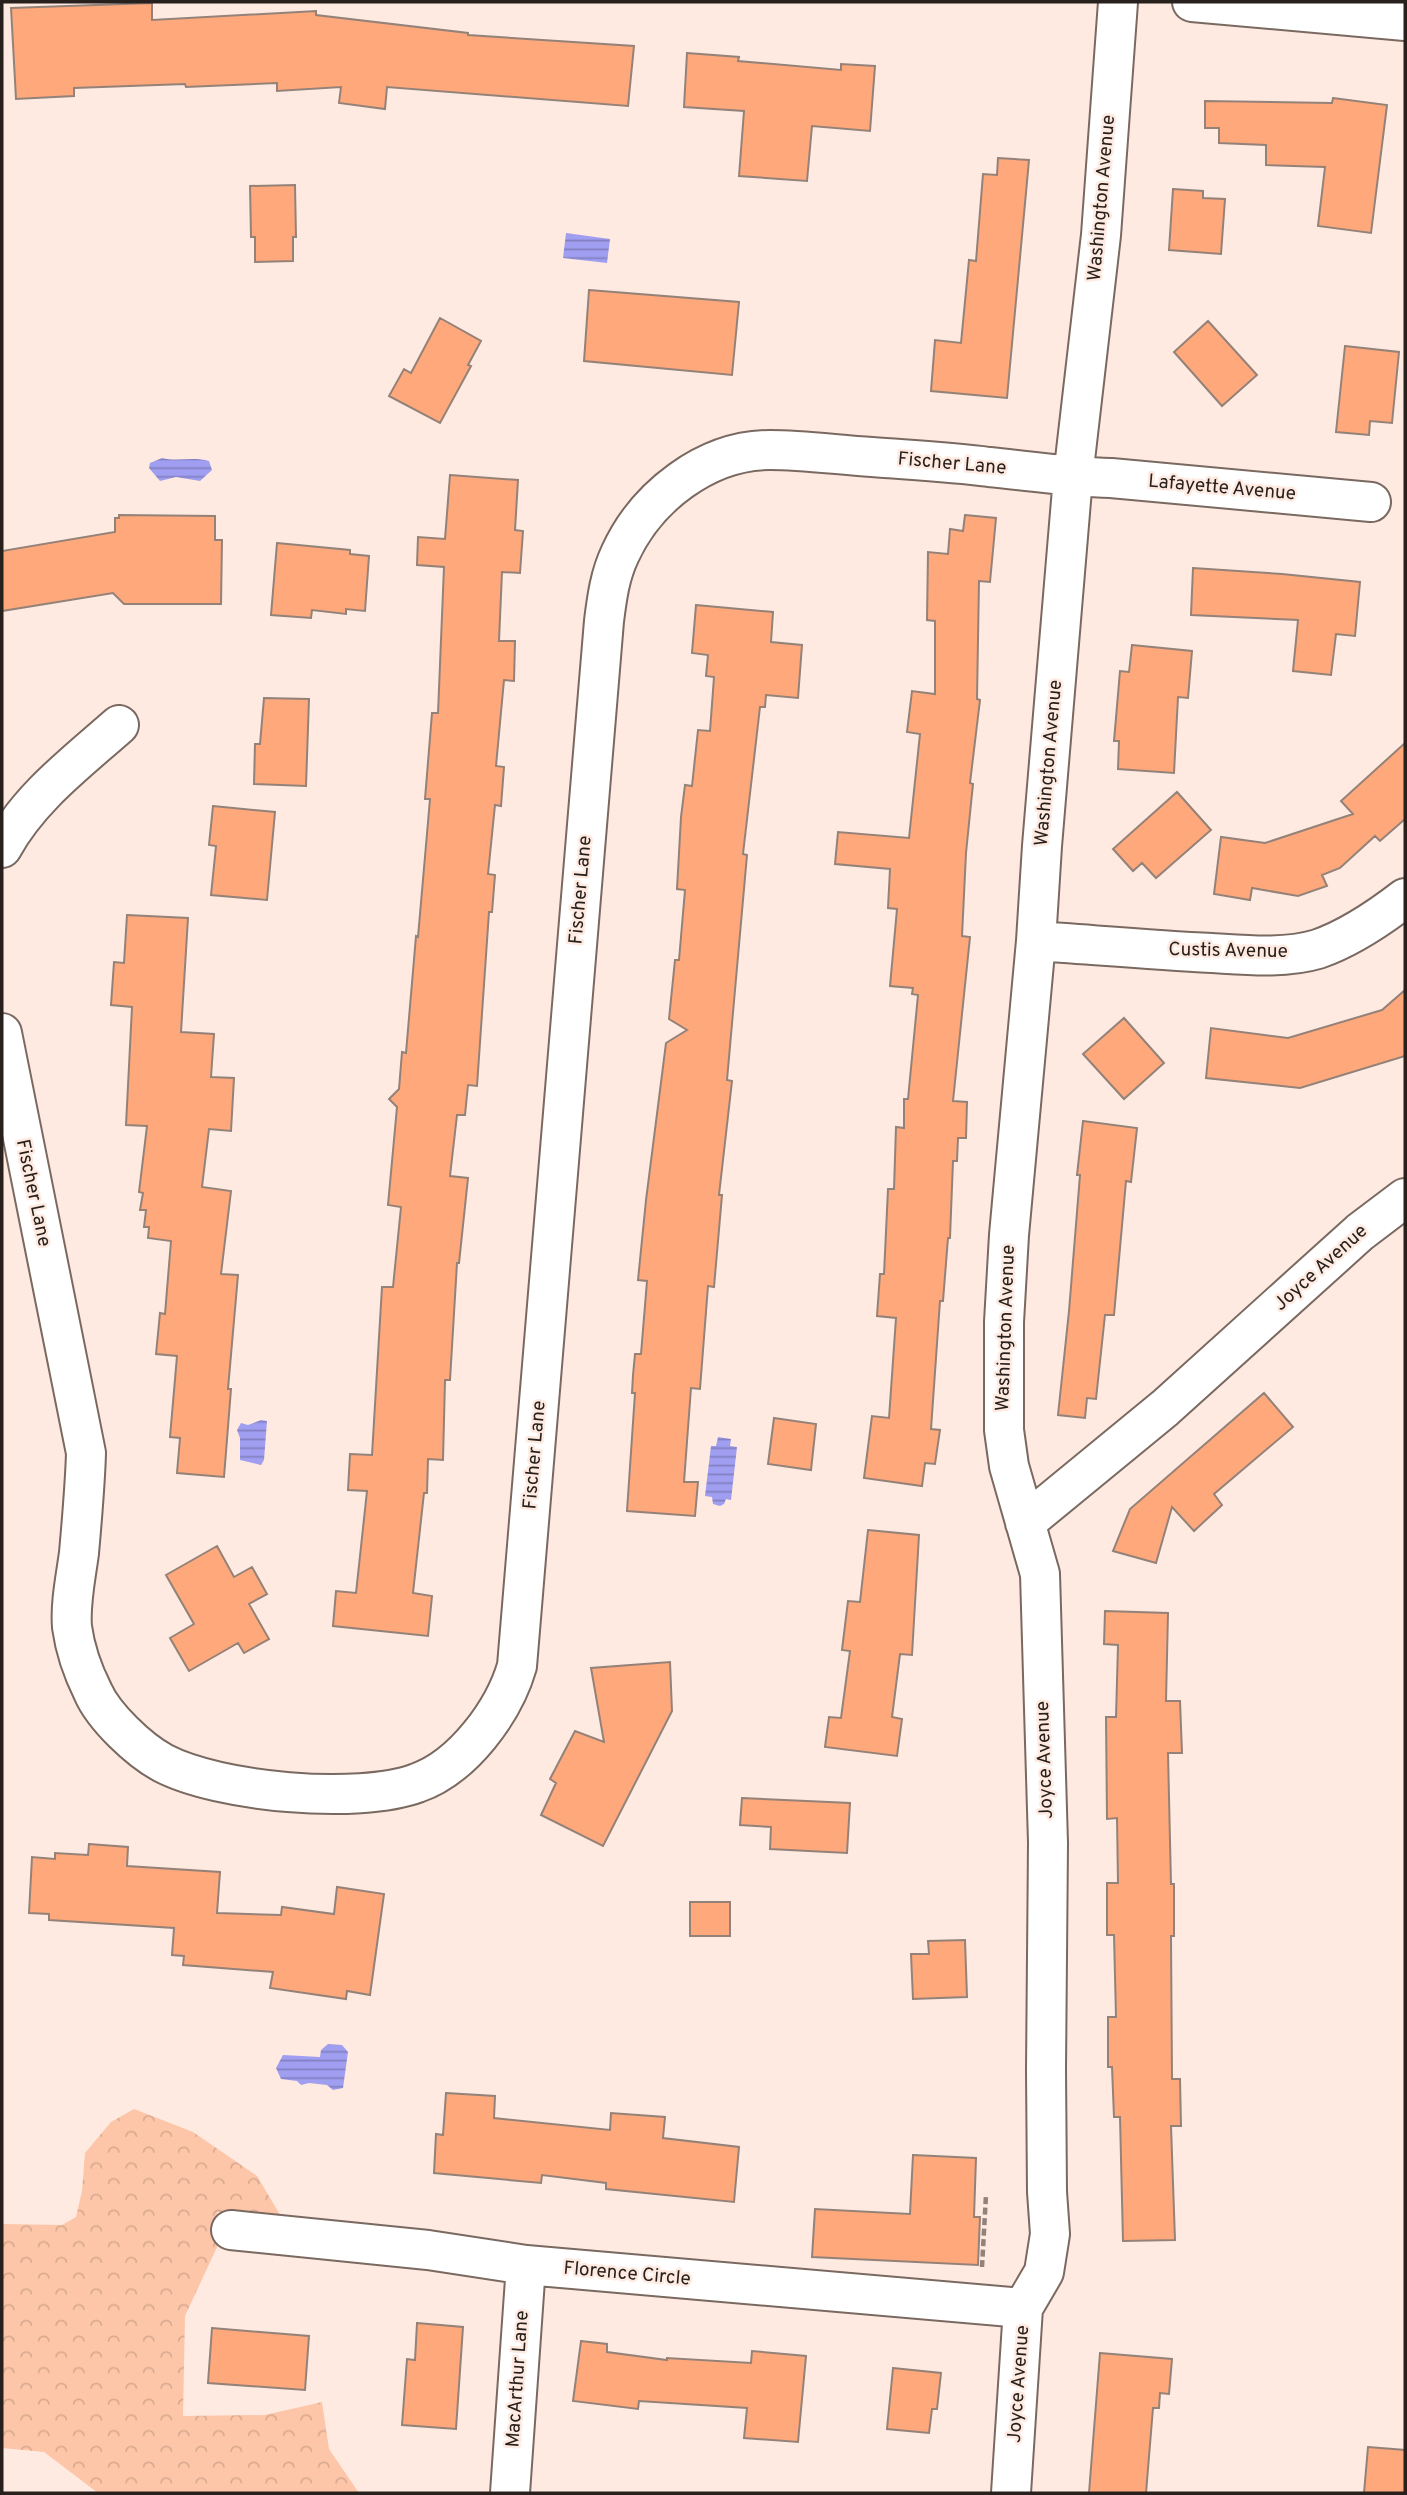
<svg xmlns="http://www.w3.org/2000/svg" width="1407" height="2495" viewBox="0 0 1407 2495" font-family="Overpass,sans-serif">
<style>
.forest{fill:url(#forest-crowns)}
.water{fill:url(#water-rules)}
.building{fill:#fea87b;stroke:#948279;stroke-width:2}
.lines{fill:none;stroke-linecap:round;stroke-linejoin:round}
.minor-casing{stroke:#7a6960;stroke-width:42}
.tertiary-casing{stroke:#7a6960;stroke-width:42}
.path{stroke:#91837c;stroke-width:4.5;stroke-dasharray:7 3.5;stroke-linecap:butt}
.minor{stroke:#fff;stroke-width:38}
.tertiary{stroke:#fff;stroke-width:38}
.labels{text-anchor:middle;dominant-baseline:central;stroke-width:5;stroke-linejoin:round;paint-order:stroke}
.street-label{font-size:19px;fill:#27201c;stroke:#feeae0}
</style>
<defs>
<pattern id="forest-crowns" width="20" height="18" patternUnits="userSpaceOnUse" patternTransform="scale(1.75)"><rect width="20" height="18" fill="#fdc6a9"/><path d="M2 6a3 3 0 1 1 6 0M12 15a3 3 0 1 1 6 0" fill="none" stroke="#d9aa91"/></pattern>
<pattern id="water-rules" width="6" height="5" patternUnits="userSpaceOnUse" patternTransform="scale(1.75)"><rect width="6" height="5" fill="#a09ef0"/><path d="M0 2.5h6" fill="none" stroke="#8280c2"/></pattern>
</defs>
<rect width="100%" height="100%" fill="#feeae0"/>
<path class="forest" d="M 134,2109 L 193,2132 L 257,2176 L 282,2218 L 217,2212 L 218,2245 L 185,2316 L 183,2416 L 265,2415 L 322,2402 L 329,2449 L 359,2493 L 98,2493 L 44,2452 L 2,2448 L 2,2224 L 62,2225 L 76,2217 L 82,2191 L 85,2153 L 111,2122 Z"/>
<path class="water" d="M 566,233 L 610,239 L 607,263 L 563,258 Z
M 162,458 C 178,462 193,456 209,461 L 212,470 L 200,481 L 176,477 L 160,481 L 149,468 L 150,463 Z
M 261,1420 L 267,1421 L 264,1460 L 261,1465 L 240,1460 L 240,1438 L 237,1430 L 241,1423 L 248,1425 Z
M 718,1437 L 731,1439 L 730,1446 L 737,1447 L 731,1500 L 726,1499 L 724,1504 L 720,1506 L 713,1504 L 712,1497 L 705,1496 L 711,1446 L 716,1446 Z
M 328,2044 L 342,2045 L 348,2052 L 343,2088 L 333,2090 L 327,2085 L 309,2083 L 301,2085 L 297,2081 L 281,2079 L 276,2068 L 283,2055 L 320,2057 L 321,2050 Z"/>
<path class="building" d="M 152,3 L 152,20 L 316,11 L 316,15 L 468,33 L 468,35 L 634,46 L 628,106 L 387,87 L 385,109 L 339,103 L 341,87 L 277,91 L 277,83 L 186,87 L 185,84 L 74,88 L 74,96 L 16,99 L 11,8 Z
M 687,53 L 739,57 L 738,61 L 841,70 L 841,64 L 875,66 L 870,131 L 812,126 L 807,181 L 739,176 L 744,111 L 684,107 Z
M 1333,98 L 1387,105 L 1371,233 L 1318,226 L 1325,167 L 1266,165 L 1266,145 L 1219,143 L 1219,128 L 1205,128 L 1205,101 L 1332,103 Z
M 998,158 L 1029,160 L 1007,398 L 931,391 L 935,340 L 961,343 L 969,260 L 976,261 L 983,174 L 997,175 Z
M 295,185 L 296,237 L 293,237 L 293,261 L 255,262 L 255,237 L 251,237 L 250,186 Z
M 1173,189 L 1203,191 L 1203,198 L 1225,199 L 1221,254 L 1169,250 Z
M 589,290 L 739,302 L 732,375 L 584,361 Z
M 440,318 L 481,341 L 468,365 L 471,366 L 440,423 L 389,396 L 404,369 L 411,373 Z
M 1208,321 L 1257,375 L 1222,406 L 1174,352 Z
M 1345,346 L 1399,352 L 1392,423 L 1370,421 L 1369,435 L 1336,432 Z
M 450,475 L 518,480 L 515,530 L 523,531 L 520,573 L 502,572 L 499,641 L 515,641 L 514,681 L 504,680 L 496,766 L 504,767 L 501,806 L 495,805 L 488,874 L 495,875 L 492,912 L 489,912 L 477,1086 L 468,1085 L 465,1115 L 457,1115 L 450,1176 L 468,1178 L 459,1263 L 457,1263 L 450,1380 L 445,1380 L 443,1460 L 428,1459 L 427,1493 L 424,1493 L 413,1593 L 432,1596 L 428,1636 L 333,1626 L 336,1591 L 356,1593 L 367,1491 L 348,1490 L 350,1454 L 372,1455 L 382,1287 L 393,1287 L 401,1207 L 388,1205 L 397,1107 L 389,1099 L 399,1089 L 402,1052 L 406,1053 L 416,936 L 418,937 L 430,799 L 425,799 L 432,713 L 438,713 L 444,567 L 417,565 L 418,537 L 445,539 Z
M 119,515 L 215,516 L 215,540 L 222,540 L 221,604 L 124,604 L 113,593 L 2,611 L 2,551 L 115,532 L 115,518 L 119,518 Z
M 965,515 L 996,518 L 990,582 L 979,581 L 977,699 L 980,700 L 970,783 L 973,784 L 966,853 L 962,936 L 970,937 L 953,1101 L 967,1102 L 966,1138 L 958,1138 L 957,1161 L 953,1161 L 950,1238 L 948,1238 L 943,1301 L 940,1301 L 931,1429 L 940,1430 L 935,1464 L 925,1463 L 922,1486 L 864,1478 L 872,1416 L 889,1418 L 896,1318 L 877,1316 L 880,1274 L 884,1274 L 888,1189 L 894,1189 L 896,1127 L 904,1128 L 904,1099 L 908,1099 L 918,995 L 912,994 L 913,988 L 890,986 L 897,909 L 888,908 L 890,869 L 835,864 L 838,832 L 909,838 L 920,734 L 907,732 L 912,691 L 935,694 L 935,621 L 927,620 L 928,552 L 948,554 L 950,529 L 963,531 Z
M 277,543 L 350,550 L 350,554 L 369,556 L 365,611 L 346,609 L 346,614 L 312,610 L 311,618 L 271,615 Z
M 1193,568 L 1282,574 L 1360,582 L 1355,636 L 1336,634 L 1331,675 L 1293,671 L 1298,620 L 1191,615 Z
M 696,605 L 773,612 L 771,642 L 802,645 L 798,698 L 766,695 L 765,707 L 760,707 L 743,854 L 747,855 L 727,1080 L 732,1081 L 719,1195 L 722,1195 L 714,1287 L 708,1286 L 700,1389 L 691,1388 L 684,1482 L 698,1482 L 695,1516 L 627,1511 L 635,1393 L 632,1393 L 633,1375 L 635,1354 L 641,1354 L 647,1281 L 638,1280 L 646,1200 L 666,1043 L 687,1030 L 669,1019 L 675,960 L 679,960 L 685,890 L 677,889 L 681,817 L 685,785 L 692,786 L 698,730 L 710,731 L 714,677 L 706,676 L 708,655 L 692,653 Z
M 1132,645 L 1192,651 L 1188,698 L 1178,697 L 1174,773 L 1118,769 L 1119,741 L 1114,741 L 1120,671 L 1129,672 Z
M 264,698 L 309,699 L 306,786 L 254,784 L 255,744 L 260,744 Z
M 1405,743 L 1405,819 L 1380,841 L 1375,836 L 1340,868 L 1322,875 L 1327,886 L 1298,896 L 1252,888 L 1250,900 L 1214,894 L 1221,837 L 1265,843 L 1353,814 L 1341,801 Z
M 1177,792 L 1211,830 L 1156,878 L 1142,863 L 1133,871 L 1113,849 Z
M 213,806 L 275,812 L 267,900 L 211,895 L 216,846 L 209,845 Z
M 127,915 L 188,918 L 181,1032 L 214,1034 L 211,1077 L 234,1078 L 231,1131 L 209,1129 L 202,1187 L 231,1191 L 221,1274 L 238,1275 L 228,1389 L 231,1389 L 224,1477 L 177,1473 L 180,1438 L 170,1437 L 177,1356 L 156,1354 L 160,1313 L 165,1314 L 171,1241 L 148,1238 L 149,1227 L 144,1227 L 146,1210 L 140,1210 L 143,1193 L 139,1192 L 147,1126 L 126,1125 L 132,1007 L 111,1005 L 114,962 L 124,963 Z
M 1405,990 L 1405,1056 L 1300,1088 L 1206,1078 L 1211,1028 L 1288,1038 L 1382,1010 Z
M 1124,1018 L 1164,1063 L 1124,1099 L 1083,1054 Z
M 1083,1121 L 1137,1128 L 1131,1182 L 1126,1181 L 1114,1315 L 1105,1315 L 1096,1399 L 1087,1398 L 1085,1418 L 1058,1415 L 1069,1311 L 1080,1175 L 1077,1175 Z
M 1264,1393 L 1293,1427 L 1214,1494 L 1222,1505 L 1194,1531 L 1172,1507 L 1156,1563 L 1113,1551 L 1130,1509 Z
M 774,1418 L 816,1424 L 811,1470 L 768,1464 Z
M 868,1530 L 919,1535 L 912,1655 L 900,1654 L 892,1717 L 902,1719 L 897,1756 L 825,1747 L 829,1717 L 841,1718 L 850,1651 L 842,1650 L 848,1601 L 860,1602 Z
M 217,1546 L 234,1577 L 252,1567 L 267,1594 L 249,1604 L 269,1639 L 244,1653 L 238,1643 L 189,1671 L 170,1638 L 194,1624 L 166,1575 Z
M 1105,1611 L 1168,1613 L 1166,1701 L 1180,1701 L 1182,1753 L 1168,1753 L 1171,1884 L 1174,1884 L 1174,1936 L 1171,1936 L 1172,2079 L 1180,2079 L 1181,2126 L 1171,2126 L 1175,2240 L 1123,2241 L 1120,2117 L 1114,2117 L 1112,2067 L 1108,2067 L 1108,2017 L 1116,2017 L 1114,1935 L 1107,1935 L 1107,1883 L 1118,1883 L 1117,1818 L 1107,1819 L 1106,1717 L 1116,1717 L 1118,1645 L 1104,1644 Z
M 670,1662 L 672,1711 L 603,1846 L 541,1815 L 556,1783 L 550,1779 L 575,1731 L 604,1742 L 591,1668 Z
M 742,1798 L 850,1803 L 847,1853 L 770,1849 L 771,1827 L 740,1825 Z
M 89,1844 L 128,1847 L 127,1866 L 220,1872 L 217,1913 L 281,1915 L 282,1907 L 334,1914 L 337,1887 L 384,1894 L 370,1995 L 347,1991 L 346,1999 L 270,1988 L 273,1972 L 183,1965 L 184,1956 L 172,1955 L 174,1928 L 49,1920 L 49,1914 L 29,1913 L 32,1857 L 55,1859 L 55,1853 L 88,1855 Z
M 690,1902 L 730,1902 L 730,1936 L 690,1936 Z
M 965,1940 L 967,1997 L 913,1999 L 911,1954 L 929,1954 L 928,1941 Z
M 446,2093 L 495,2096 L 494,2118 L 610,2130 L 611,2113 L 665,2117 L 663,2138 L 739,2147 L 734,2202 L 606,2189 L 606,2183 L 542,2175 L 541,2183 L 434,2173 L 436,2134 L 443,2135 Z
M 913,2155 L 976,2158 L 974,2217 L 980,2217 L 978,2265 L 812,2257 L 815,2209 L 910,2214 Z
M 417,2323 L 463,2327 L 456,2429 L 402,2425 L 407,2359 L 415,2360 Z
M 212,2328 L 309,2336 L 305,2390 L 208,2383 Z
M 581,2341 L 607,2344 L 607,2352 L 667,2360 L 667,2358 L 751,2363 L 752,2351 L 806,2356 L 798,2442 L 744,2438 L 747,2408 L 639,2401 L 638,2409 L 573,2401 Z
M 1100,2353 L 1172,2359 L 1169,2394 L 1160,2393 L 1159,2408 L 1153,2408 L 1146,2493 L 1089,2493 Z
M 893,2368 L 941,2373 L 937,2409 L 932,2409 L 929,2433 L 887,2429 Z
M 1368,2447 L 1405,2450 L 1405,2493 L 1364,2493 Z"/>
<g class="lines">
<defs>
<path id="minor" d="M 2,848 C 29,798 77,762 119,725
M 1036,941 C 1095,945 1153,950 1212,953 C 1246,955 1285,959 1318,949 C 1350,938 1379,918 1405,898
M 2,1033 L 86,1453 C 85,1486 82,1519 79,1553 C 76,1576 70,1603 72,1627 C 75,1649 83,1672 93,1692 C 104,1717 139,1750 163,1763 C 218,1792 358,1805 417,1783 C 463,1767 504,1711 517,1666 L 604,621 C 607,597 610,575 620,554 C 646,497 706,450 770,450 C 804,450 838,455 872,457 C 910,460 950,462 989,467 C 1029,471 1069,477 1111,478 L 1371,502
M 1025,1523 L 1165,1408 L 1360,1232 L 1405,1198
M 231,2230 L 428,2250 L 526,2265 L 1023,2308
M 510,2493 L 526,2265
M 1011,2493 L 1023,2308 L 1044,2272 L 1050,2234 L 1047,2192 L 1046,2070 L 1048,1843 L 1040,1574 L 1009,1466 L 1004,1430 L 1004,1322 L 1009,1235 L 1036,941 L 1042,846 L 1073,477 L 1101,235 L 1118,2"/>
<path id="tertiary" d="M 1192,2 L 1405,21"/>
</defs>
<use href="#minor" class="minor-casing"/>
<use href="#tertiary" class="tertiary-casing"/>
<path class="path" d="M 982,2267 L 986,2195"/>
<use href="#minor" class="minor"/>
<use href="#tertiary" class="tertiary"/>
</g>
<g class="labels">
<g class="street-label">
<text transform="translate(1102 198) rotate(-85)">Washington Avenue</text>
<text transform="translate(952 464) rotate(5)">Fischer Lane</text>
<text transform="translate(1222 488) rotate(5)">Lafayette Avenue</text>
<text transform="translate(1049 763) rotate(-85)">Washington Avenue</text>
<text transform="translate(581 890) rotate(-85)">Fischer Lane</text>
<text transform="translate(1228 951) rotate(1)">Custis Avenue</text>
<text transform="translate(33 1193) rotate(78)">Fischer Lane</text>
<text transform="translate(1321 1268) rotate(-42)">Joyce Avenue</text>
<text transform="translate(1006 1328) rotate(-88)">Washington Avenue</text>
<text transform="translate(535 1455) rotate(-85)">Fischer Lane</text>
<text transform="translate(1045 1760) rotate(-92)">Joyce Avenue</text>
<text transform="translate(627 2274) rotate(5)">Florence Circle</text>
<text transform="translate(518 2379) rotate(-86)">MacArthur Lane</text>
<text transform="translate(1019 2384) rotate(-86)">Joyce Avenue</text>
</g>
</g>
<rect width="1407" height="2495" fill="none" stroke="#27201c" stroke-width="7"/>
</svg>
